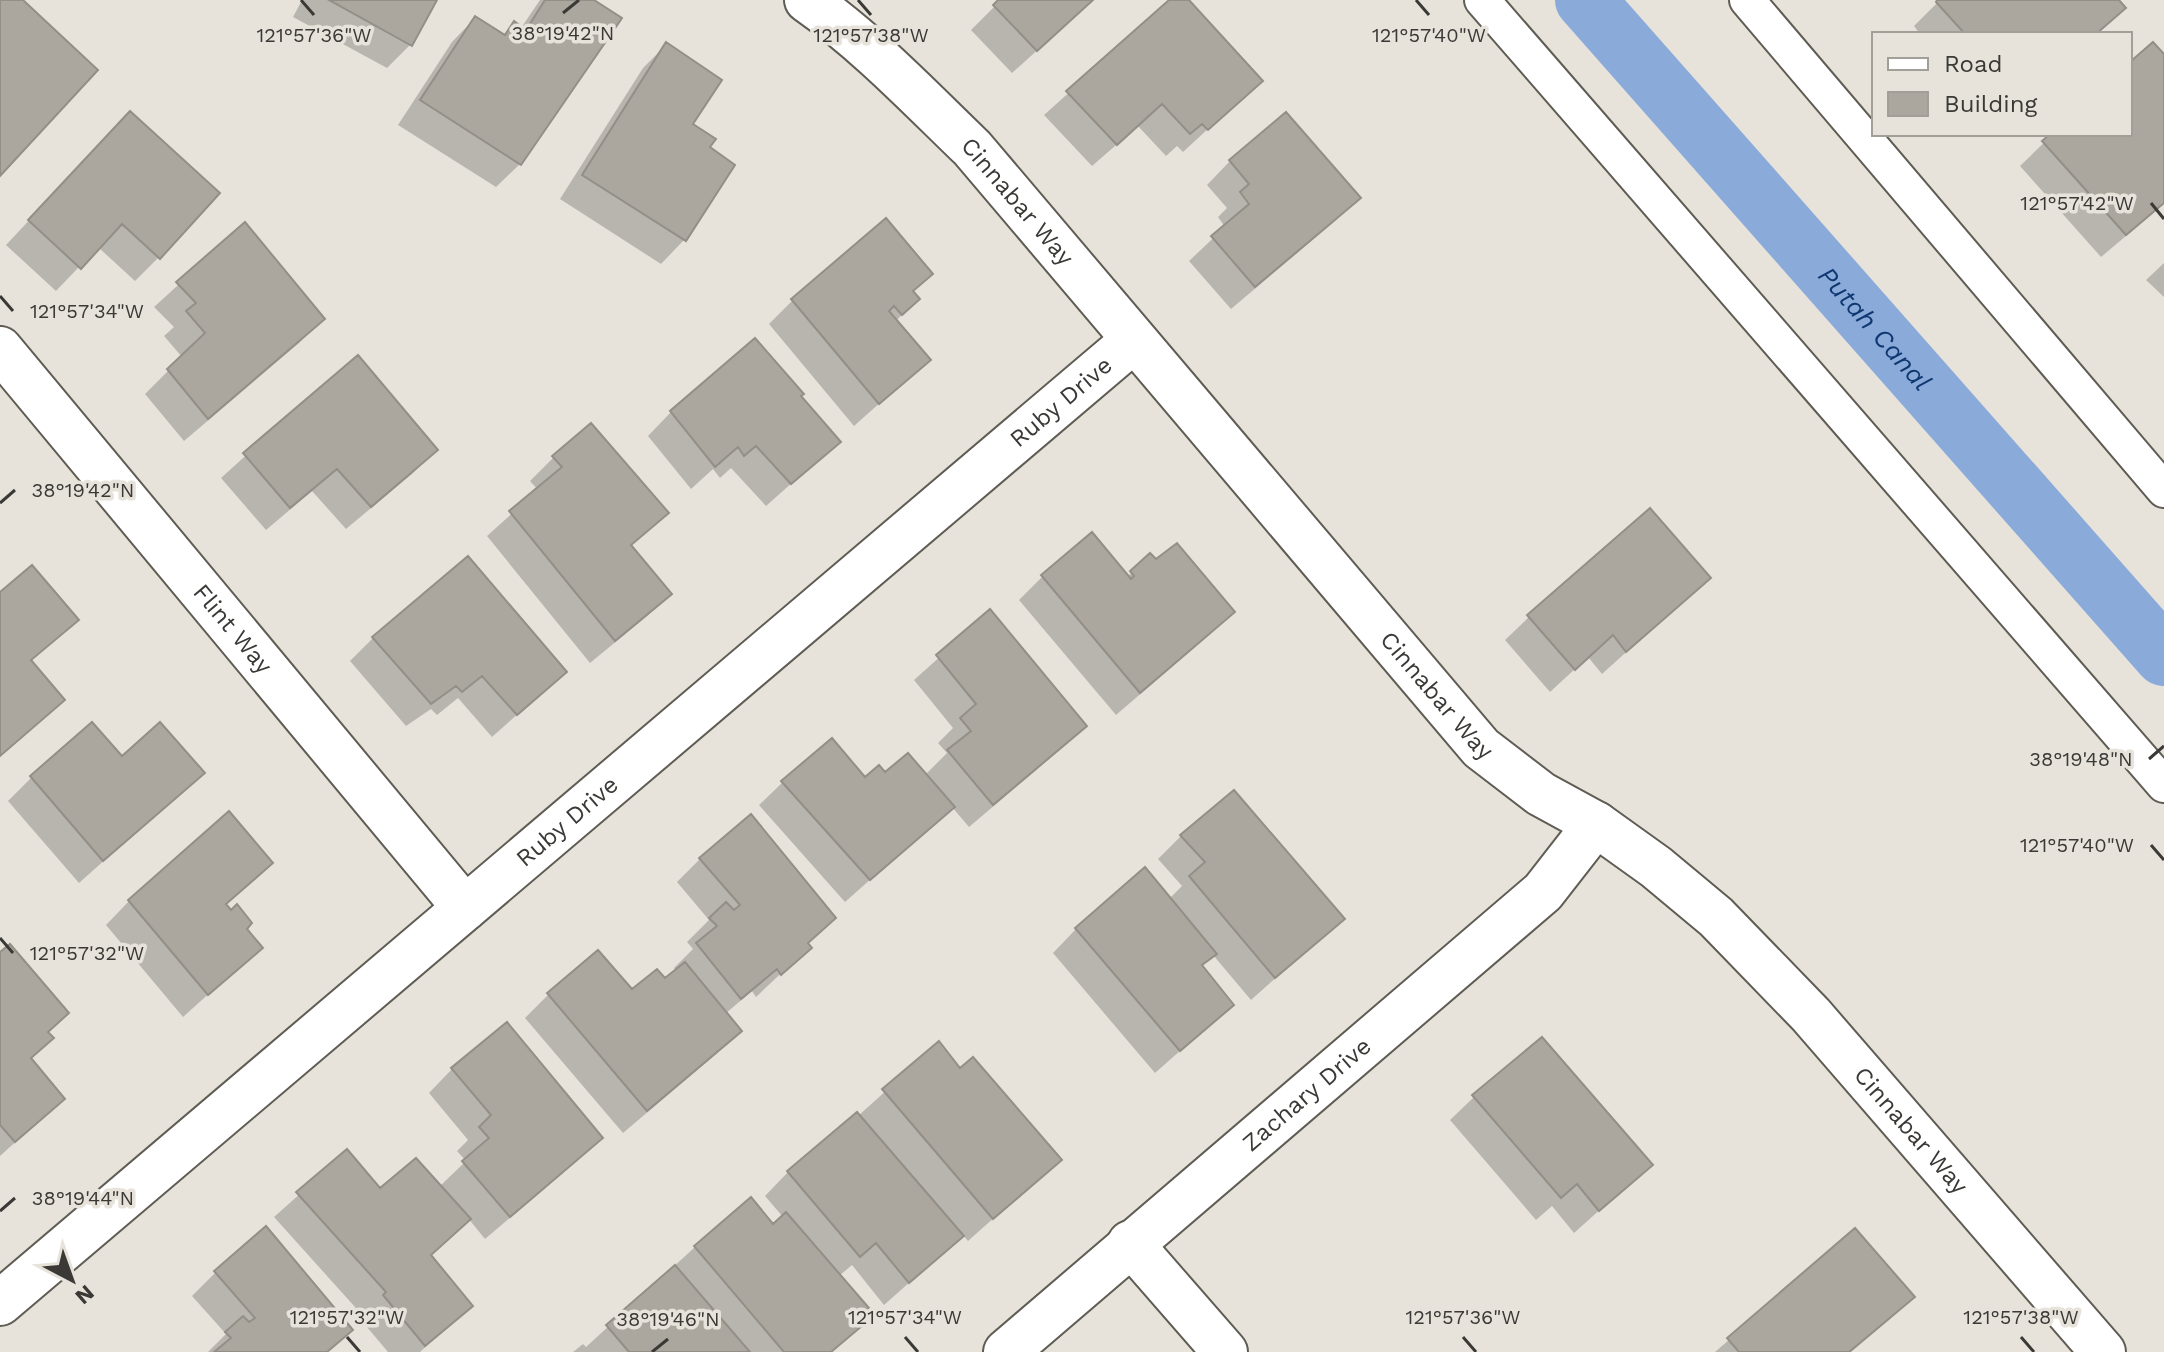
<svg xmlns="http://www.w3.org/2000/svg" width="2164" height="1352" viewBox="0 0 2164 1352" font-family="'Work Sans',sans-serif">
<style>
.shadow{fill:#0003}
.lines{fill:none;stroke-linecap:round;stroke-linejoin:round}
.canal{stroke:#8aaada;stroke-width:60}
.building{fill:#aba79f;stroke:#938f87;stroke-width:2}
.lane-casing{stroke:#5f5c54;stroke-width:38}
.street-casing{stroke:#5f5c54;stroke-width:48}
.lane{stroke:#fff;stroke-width:34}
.street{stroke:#fff;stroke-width:44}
.ticks{fill:none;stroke:#3b3936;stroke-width:3}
.labels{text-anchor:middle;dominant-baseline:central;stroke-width:7;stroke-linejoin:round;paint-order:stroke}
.street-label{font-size:24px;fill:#3b3936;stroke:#e7e3db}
.water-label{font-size:26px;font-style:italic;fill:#0f3770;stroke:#e7e3db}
.ticks-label{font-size:20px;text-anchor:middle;fill:#3b3936;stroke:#e7e3db;stroke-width:7;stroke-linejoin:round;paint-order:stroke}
</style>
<rect width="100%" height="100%" fill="#e7e3db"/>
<path class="shadow" d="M 302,0 L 434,0 L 410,45 L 387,68 L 293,17 Z
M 540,0 L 591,0 L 520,164 L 496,187 L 398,125 L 452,42 L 475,18 L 502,36 L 514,24 L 521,28 Z
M 1001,0 L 1093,0 L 1012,73 L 971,30 Z
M 1172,0 L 1187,0 L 1260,81 L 1183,152 L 1177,146 L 1166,156 L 1138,126 L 1092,166 L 1044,115 Z
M 1940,0 L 2116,0 L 2123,8 L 2097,34 L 1920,34 L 1914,26 Z
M 666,45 L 691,125 L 707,147 L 733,166 L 684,240 L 661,264 L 560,199 L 643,68 Z
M 2164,57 L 2164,204 L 2101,257 L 2020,166 L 2053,134 L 2130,134 L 2130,65 Z
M 1286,115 L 1358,198 L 1335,221 L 1231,309 L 1189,261 L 1225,227 L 1218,217 L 1227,208 L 1207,185 L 1230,161 Z
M 107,137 L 159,257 L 135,281 L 98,247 L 56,291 L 6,245 Z
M 244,225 L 322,319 L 299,343 L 184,441 L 145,394 L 182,357 L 164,336 L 174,327 L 154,307 Z
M 2164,263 L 2164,297 L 2146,280 Z
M 930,274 L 912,292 L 917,299 L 895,322 L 928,360 L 854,426 L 769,324 L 793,300 Z
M 308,399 L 435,450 L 412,474 L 346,529 L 312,491 L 266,530 L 221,478 Z
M 671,412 L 838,442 L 766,506 L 731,468 L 720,478 L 713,469 L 691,489 L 648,436 Z
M 554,457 L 666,512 L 630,547 L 669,594 L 646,617 L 590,663 L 487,536 L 538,490 L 530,481 Z
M 1150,555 L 1232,612 L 1209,635 L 1116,715 L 1019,600 L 1043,576 L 1127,577 Z
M 1708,578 L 1602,674 L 1588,657 L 1550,692 L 1505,640 L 1529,617 Z
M 0,594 L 76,620 L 30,662 L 62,700 L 0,757 Z
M 990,612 L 1085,726 L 1061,749 L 969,827 L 952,807 L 845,902 L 759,805 L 783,782 L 865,779 L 885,775 L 925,775 L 947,753 L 938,743 L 953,728 L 914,680 Z
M 373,638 L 565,672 L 492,737 L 458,698 L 437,715 L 431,709 L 406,726 L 350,661 Z
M 122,759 L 202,773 L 79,883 L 8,801 L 32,777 Z
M 1181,836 L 1342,919 L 1251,1000 L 1213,955 L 1201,967 L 1232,1005 L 1155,1073 L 1053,953 L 1076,929 L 1169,899 L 1182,886 L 1158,859 Z
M 700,859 L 809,947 L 756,997 L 752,991 L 725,1014 L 739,1031 L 716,1054 L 623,1133 L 525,1018 L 549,994 L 632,992 L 664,980 L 676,971 L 674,968 L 693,949 L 687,942 L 709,920 L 677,882 Z
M 270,863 L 225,906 L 260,948 L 183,1017 L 106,925 L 129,901 Z
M 0,955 L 51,1038 L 29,1060 L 63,1099 L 0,1156 Z
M 507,1024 L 600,1138 L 577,1161 L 485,1239 L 468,1218 L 429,1256 L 470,1306 L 420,1352 L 388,1352 L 361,1320 L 364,1317 L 274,1217 L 347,1152 L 379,1191 L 439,1187 L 466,1161 L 457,1151 L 468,1140 L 429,1093 L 452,1069 Z
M 938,1044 L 959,1071 L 1059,1160 L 968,1241 L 963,1235 L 884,1305 L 852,1265 L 839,1276 L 872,1315 L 832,1352 L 573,1352 L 583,1344 L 586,1347 L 695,1247 L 773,1227 L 783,1217 L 765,1196 L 788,1172 L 858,1116 Z
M 1474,1097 L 1651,1164 L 1574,1233 L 1552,1206 L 1536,1220 L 1450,1120 Z
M 1855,1231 L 1912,1297 L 1889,1320 L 1851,1352 L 1715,1352 Z
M 216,1272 L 350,1330 L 328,1352 L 208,1352 L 226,1334 L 192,1296 Z"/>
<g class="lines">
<path class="canal" id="s1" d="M 1585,0 L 2164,656"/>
</g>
<path class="building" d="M 0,0 L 23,0 L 98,70 L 0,176 Z
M 329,0 L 437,0 L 412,46 Z
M 545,0 L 594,0 L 622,18 L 521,165 L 420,100 L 475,16 L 505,35 L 514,21 L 526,30 Z
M 998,0 L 1093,0 L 1037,51 L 993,5 Z
M 1169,0 L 1189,0 L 1263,81 L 1208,130 L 1202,124 L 1190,134 L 1162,104 L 1117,145 L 1066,91 Z
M 1937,0 L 2119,0 L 2126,8 L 2096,34 L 1965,34 L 1936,2 Z
M 666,42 L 722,80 L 693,124 L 716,139 L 710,147 L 735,165 L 686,241 L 582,175 Z
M 2153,42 L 2164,54 L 2164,203 L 2126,235 L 2042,141 L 2050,134 L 2130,134 L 2130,62 Z
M 130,111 L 220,193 L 160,259 L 122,224 L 81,269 L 28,220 Z
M 1286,112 L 1361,198 L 1255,287 L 1211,236 L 1249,204 L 1240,192 L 1249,184 L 1229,160 Z
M 886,218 L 933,274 L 913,291 L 920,299 L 902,315 L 894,306 L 889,311 L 931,360 L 879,404 L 791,299 Z
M 245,222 L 325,319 L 208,419 L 167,369 L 205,333 L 186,311 L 196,303 L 176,282 Z
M 755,338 L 804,394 L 801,396 L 841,442 L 791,484 L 756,446 L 744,456 L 738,447 L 715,467 L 670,411 Z
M 358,355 L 438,450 L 371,507 L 337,469 L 290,508 L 243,453 Z
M 591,423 L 669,513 L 631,545 L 672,594 L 615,641 L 509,511 L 562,467 L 552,456 Z
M 1650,508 L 1711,578 L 1626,652 L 1613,635 L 1575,670 L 1527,615 Z
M 1092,532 L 1131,579 L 1134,576 L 1130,571 L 1150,553 L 1156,559 L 1177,543 L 1235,612 L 1140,693 L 1041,575 Z
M 468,556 L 567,672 L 517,715 L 482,676 L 462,692 L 456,686 L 431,704 L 372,637 Z
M 32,565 L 79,620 L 31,660 L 65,700 L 0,756 L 0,592 Z
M 990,609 L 1087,726 L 993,805 L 947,750 L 971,731 L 960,718 L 976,704 L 936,655 Z
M 92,722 L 122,756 L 160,722 L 205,773 L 103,861 L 30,776 Z
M 832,738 L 865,777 L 879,765 L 885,772 L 908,753 L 955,807 L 870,880 L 781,781 Z
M 1234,790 L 1345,919 L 1275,978 L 1189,876 L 1205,862 L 1180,835 Z
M 229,811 L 273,863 L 226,904 L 231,910 L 237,904 L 252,923 L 247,929 L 263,948 L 208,995 L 128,900 Z
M 751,814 L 836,918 L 808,943 L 812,948 L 781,975 L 777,969 L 741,999 L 696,943 L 717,926 L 709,918 L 726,902 L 734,910 L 740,905 L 699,858 Z
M 1145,867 L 1217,954 L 1202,965 L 1234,1005 L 1180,1051 L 1075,928 Z
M 10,944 L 69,1013 L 48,1032 L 54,1038 L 31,1058 L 65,1099 L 15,1142 L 0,1125 L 0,952 Z
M 598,950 L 632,989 L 657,969 L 665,978 L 685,962 L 742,1031 L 647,1111 L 547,993 Z
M 507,1022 L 603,1138 L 510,1217 L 462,1161 L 489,1138 L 479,1127 L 491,1115 L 451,1068 Z
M 1542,1037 L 1653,1165 L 1599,1211 L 1577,1184 L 1561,1198 L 1472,1095 Z
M 939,1041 L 960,1068 L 973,1057 L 1062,1160 L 993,1219 L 882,1089 Z
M 857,1112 L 964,1236 L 909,1283 L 876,1243 L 860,1257 L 787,1171 Z
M 347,1149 L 380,1188 L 416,1158 L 471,1219 L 431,1255 L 473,1306 L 425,1346 L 383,1295 L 386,1292 L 296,1192 Z
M 751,1197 L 773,1224 L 786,1212 L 875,1315 L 831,1352 L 784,1352 L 694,1246 Z
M 266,1226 L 353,1330 L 327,1352 L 214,1352 L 231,1338 L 225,1332 L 243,1316 L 249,1322 L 255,1318 L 214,1271 Z
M 1855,1228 L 1915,1297 L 1849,1352 L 1739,1352 L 1727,1338 Z
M 675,1265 L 750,1352 L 629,1352 L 606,1325 Z"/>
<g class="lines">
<defs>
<path id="lane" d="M 1482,0 L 2164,785
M 1747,0 L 2164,490"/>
<g id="street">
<path id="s2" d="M 807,0 C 867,42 919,97 972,148 L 1481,748 L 1541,794 L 1596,824 L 1656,867 L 1716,917 L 1811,1015 L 2103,1352"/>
<path id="s3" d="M 0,349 L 465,908"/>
<path d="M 1130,1243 L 1225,1352"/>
<path id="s4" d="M 0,1303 L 1134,340"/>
<path id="s5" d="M 1006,1352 L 1543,892 L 1596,824"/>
</g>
</defs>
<use href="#lane" class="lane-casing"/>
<use href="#street" class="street-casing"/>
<use href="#lane" class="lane"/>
<use href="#street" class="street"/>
</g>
<path class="ticks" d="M 301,0 L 314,15M 858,0 L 871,15M 1416,0 L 1429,15M 563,13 L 579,0M 2151,203 L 2164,219M 0,296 L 13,311M 0,503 L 15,490M 2149,759 L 2164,746M 2151,845 L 2164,860M 0,938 L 13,953M 0,1211 L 15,1198M 347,1337 L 360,1352M 905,1337 L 918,1352M 1463,1337 L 1476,1352M 2021,1337 L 2034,1352M 652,1352 L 668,1339"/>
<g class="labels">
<g class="street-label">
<text stroke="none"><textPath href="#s2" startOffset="292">Cinnabar Way</textPath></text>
<text stroke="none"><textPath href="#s4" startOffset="1392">Ruby Drive</textPath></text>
<text stroke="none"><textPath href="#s3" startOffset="364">Flint Way</textPath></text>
<text stroke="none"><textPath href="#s2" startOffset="940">Cinnabar Way</textPath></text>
<text stroke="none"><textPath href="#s4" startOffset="744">Ruby Drive</textPath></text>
<text stroke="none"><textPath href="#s5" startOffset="396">Zachary Drive</textPath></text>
<text stroke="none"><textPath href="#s2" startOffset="1588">Cinnabar Way</textPath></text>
</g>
<g class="water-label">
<text stroke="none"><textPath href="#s1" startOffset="438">Putah Canal</textPath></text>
</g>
</g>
<g class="ticks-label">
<text x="563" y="40">38°19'42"N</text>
<text x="314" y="42">121°57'36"W</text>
<text x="871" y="42">121°57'38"W</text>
<text x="1429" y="42">121°57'40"W</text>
<text x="2077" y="210">121°57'42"W</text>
<text x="87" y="318">121°57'34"W</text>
<text x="83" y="497">38°19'42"N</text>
<text x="2081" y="766">38°19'48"N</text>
<text x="2077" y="852">121°57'40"W</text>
<text x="87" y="960">121°57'32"W</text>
<text x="83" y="1205">38°19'44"N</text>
<text x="347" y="1324">121°57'32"W</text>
<text x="905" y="1324">121°57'34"W</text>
<text x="1463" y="1324">121°57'36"W</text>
<text x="2021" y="1324">121°57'38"W</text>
<text x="668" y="1326">38°19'46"N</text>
</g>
<rect x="1872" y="32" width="260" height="104" fill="#e7e3db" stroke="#a29f99" stroke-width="2"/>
<rect x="1888" y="58" width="40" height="12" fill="#ffffff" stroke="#a29f99" stroke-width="2"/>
<text x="1944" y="72" font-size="24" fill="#3b3936">Road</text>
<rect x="1888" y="92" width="40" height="24" fill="#aba79f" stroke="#a29f99" stroke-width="2"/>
<text x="1944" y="112" font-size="24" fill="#3b3936">Building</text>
<g transform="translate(72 1280) rotate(139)" stroke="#e7e3db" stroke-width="6" paint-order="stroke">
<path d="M0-6L14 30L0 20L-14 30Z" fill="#3b3936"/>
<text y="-12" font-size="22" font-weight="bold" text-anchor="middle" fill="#3b3936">N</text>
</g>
</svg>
